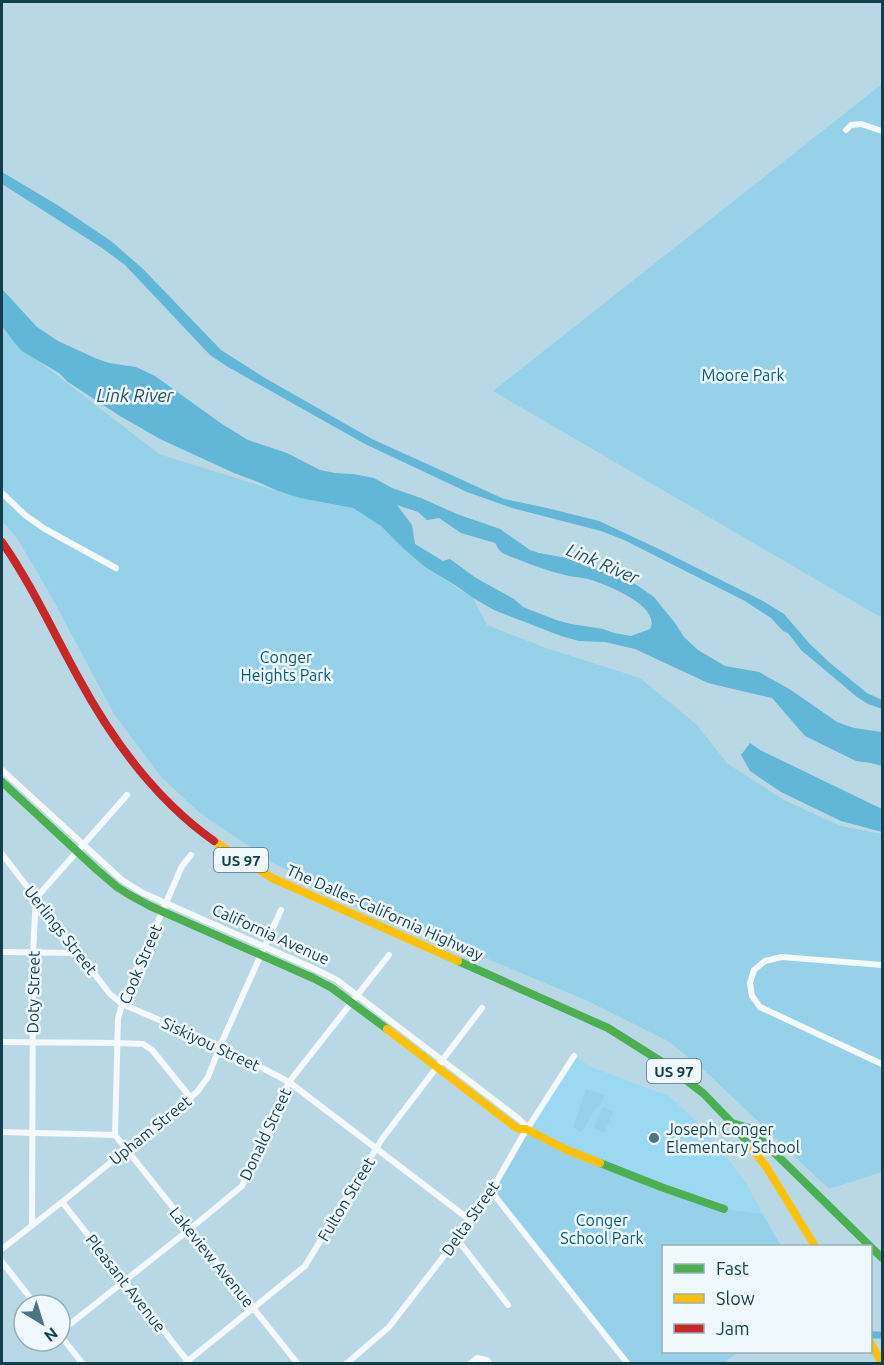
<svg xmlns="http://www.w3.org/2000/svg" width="884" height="1365" viewBox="0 0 884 1365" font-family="Ubuntu,sans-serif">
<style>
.built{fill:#9bd8f1}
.green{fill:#97d1e9}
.water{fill:#62b6d6;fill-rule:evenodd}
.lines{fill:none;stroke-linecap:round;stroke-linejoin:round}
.canal{stroke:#62b6d6;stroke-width:7}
.street{stroke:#f4f9fb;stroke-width:6}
.fast{stroke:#4caf50;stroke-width:8}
.slow{stroke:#ffc107;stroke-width:8}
.jam{stroke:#c62828;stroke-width:8}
.poi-dot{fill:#4c7483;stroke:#eff8fc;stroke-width:2}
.labels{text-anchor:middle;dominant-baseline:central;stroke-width:5;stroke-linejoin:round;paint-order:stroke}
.shield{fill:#eff8fc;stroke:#547682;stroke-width:1.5}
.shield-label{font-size:15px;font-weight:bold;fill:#123e4e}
.park-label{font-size:16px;fill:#005b76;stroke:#eff8fc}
.street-label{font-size:16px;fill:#123e4e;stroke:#eff8fc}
.poi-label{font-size:16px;fill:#123e4e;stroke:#eff8fc;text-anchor:start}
.water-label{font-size:18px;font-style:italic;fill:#234f60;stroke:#eff8fc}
</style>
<rect width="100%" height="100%" fill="#b9d8e5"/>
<path class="built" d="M 574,1056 L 591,1067 L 669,1096 L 692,1117 L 717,1145 L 746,1183 L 781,1246 L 664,1246 L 664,1352 L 739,1352 L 723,1363 L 628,1363 L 522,1137 Z"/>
<path class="green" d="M 882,84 L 882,618 L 493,391 Z
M 2,326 L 13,341 L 159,454 L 300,498 L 353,508 L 381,526 L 425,567 L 473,598 L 487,625 L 546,648 L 640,678 L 696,724 L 728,764 L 786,801 L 841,826 L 882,834 L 882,1172 L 829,1189 L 704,1070 L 668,1041 L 588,1001 L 352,902 L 275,864 L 200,813 L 162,778 L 114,714 L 51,596 L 17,538 L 2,521 Z
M 586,1089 L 604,1095 L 601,1103 L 595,1109 L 582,1132 L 580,1132 L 573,1127 Z
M 603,1107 L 613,1112 L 604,1133 L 594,1128 Z
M 526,1129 L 724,1209 L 762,1214 L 781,1246 L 664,1246 L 664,1352 L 739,1352 L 723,1363 L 628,1363 L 491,1191 Z"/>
<path class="water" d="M 2,172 L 59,206 L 111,241 L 143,269 L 221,350 L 265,378 L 372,439 L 458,478 L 504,499 L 547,508 L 599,521 L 661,550 L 763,601 L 784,614 L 809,643 L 830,663 L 867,693 L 882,700 L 882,709 L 868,704 L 857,697 L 801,650 L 788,633 L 783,631 L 771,618 L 745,601 L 624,540 L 601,531 L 512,508 L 467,492 L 365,444 L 228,367 L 210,355 L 125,265 L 102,248 L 2,184 Z
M 2,289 L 37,327 L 58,341 L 95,358 L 109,363 L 136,367 L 155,376 L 222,424 L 248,440 L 287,453 L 320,470 L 335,473 L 353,474 L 374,478 L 392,488 L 421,498 L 457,514 L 500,529 L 530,550 L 539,553 L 583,561 L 628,579 L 654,597 L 675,623 L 684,637 L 698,650 L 725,666 L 759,672 L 791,690 L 837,722 L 854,728 L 882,732 L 882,766 L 871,763 L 856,761 L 805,736 L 772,698 L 708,683 L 635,649 L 605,642 L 579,641 L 561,636 L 494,610 L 473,598 L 458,587 L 425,567 L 403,548 L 381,526 L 353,508 L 300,498 L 278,491 L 258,482 L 234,473 L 160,439 L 120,416 L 68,382 L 59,373 L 22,351 L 13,341 L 2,326 ZM 397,505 L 418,512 L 427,520 L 439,518 L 461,533 L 495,543 C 497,546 498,549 500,551 C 504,555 512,557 517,559 C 532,565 548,571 565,575 C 572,577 580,577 588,579 C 605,584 662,606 650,629 L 631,636 L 614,633 L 603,629 L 571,624 L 556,620 L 523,607 L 514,599 L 476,578 L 450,559 L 443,561 L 415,544 L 412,525 Z
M 750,743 L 760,750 L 882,809 L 882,832 L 841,821 L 781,792 L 750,771 L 741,755 Z"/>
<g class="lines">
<path class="canal" d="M 870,1335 L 882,1335"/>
<path class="street" d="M 846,130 L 851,125 L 861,124 L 882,131
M 2,493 L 25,515 L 45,529 L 116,568
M 2,770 L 122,880 L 143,893 L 317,970 L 337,980 L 519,1119 L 525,1125 L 526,1129
M 2,854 L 110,994 L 122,1004 L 220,1046 L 289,1082 L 470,1220
M 191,855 L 182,866 L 122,1004 L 118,1019 L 115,1135 L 298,1364
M 2,952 L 78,953
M 882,965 L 782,957 L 765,961 L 754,970 L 750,983 L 752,996 L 760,1007 L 882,1064
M 2,1042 L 118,1043 L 143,1044 L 152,1050 L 191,1098
M 2,1132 L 115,1135
M 491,1191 L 628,1364
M 62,1202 L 190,1364
M 32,1224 L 33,952 L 36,898 L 127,795
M 457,1239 L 508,1305
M 2,1249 L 62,1202 L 197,1092 L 208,1077 L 220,1046 L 281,910
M 2,1262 L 36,1305
M 60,1332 L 190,1229 L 242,1186 L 289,1082 L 389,955
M 60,1335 L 83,1364
M 184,1364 L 305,1266 L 382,1139 L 482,1008
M 346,1364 L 389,1327 L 457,1239 L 491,1191 L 522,1137 L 574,1056
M 470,1364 L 477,1358 L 487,1360 L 490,1364"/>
<path class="fast" d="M 2,782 L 96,869 L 117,887 L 128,894 L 150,906 L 313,978 L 332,988 L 387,1029
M 458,961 L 608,1028 L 662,1062 L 703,1093 L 732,1123 L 751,1147
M 732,1123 L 749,1128 L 882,1258
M 600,1163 L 661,1187 L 724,1209"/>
<path class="slow" d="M 214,841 L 240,858 L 272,878 L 458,961
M 387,1029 L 514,1126 L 519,1129 L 526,1129 L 567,1150 L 600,1163
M 751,1147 L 767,1168 L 815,1246
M 870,1342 L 882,1363"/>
<path class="jam" d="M 2,542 C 32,585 53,632 78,677 C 112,740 156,800 214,841"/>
</g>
<circle class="poi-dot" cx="654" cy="1138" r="6"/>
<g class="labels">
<g class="shield">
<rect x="214" y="848" width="54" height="24" rx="4.5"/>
<rect x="647" y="1059" width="54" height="24" rx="4.5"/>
</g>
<g class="shield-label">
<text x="241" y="860">US 97</text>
<text x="674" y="1071">US 97</text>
</g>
<g class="park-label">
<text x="743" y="375">Moore Park</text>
<text x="286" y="657">Conger<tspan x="286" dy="18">Heights Park</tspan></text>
<text x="602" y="1220">Conger<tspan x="602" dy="18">School Park</tspan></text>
</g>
<g class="street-label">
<text transform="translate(385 912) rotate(24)">The Dalles-California Highway</text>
<text transform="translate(61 930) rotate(52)">Uerlings Street</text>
<text transform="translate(271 934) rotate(24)">California Avenue</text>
<text transform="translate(140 964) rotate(-67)">Cook Street</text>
<text transform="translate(33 992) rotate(-89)">Doty Street</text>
<text transform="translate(211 1044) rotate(25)">Siskiyou Street</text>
<text transform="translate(150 1130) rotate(-39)">Upham Street</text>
<text transform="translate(265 1134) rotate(-65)">Donald Street</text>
<text transform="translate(346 1199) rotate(-59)">Fulton Street</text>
<text transform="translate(470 1218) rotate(-55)">Delta Street</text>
<text transform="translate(212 1257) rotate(51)">Lakeview Avenue</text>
<text transform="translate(126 1283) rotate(52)">Pleasant Avenue</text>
</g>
<g class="poi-label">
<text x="666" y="1129">Joseph Conger<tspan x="666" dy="18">Elementary School</tspan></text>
</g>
<g class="water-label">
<text x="135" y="395">Link River</text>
<text transform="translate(603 563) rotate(23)">Link River</text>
</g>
</g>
<rect width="884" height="1365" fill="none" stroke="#123e4e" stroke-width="6"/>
<rect x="662" y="1245" width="210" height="108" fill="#eff8fc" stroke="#97aeb6" stroke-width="1.5"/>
<rect x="674" y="1264" width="30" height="9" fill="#4caf50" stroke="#97aeb6" stroke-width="1.5"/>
<text x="716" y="1275" font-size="18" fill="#123e4e">Fast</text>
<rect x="674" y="1294" width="30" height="9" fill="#ffc107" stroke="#97aeb6" stroke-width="1.5"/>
<text x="716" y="1305" font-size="18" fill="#123e4e">Slow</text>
<rect x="674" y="1324" width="30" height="9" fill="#c62828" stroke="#97aeb6" stroke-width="1.5"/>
<text x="716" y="1335" font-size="18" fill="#123e4e">Jam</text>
<g transform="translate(42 1323) rotate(142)"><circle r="28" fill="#eff8fc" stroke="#97aeb6" stroke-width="1.5"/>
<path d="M0-4.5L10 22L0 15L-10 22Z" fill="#4c7483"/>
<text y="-9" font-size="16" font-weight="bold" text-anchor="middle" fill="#123e4e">N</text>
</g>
</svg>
